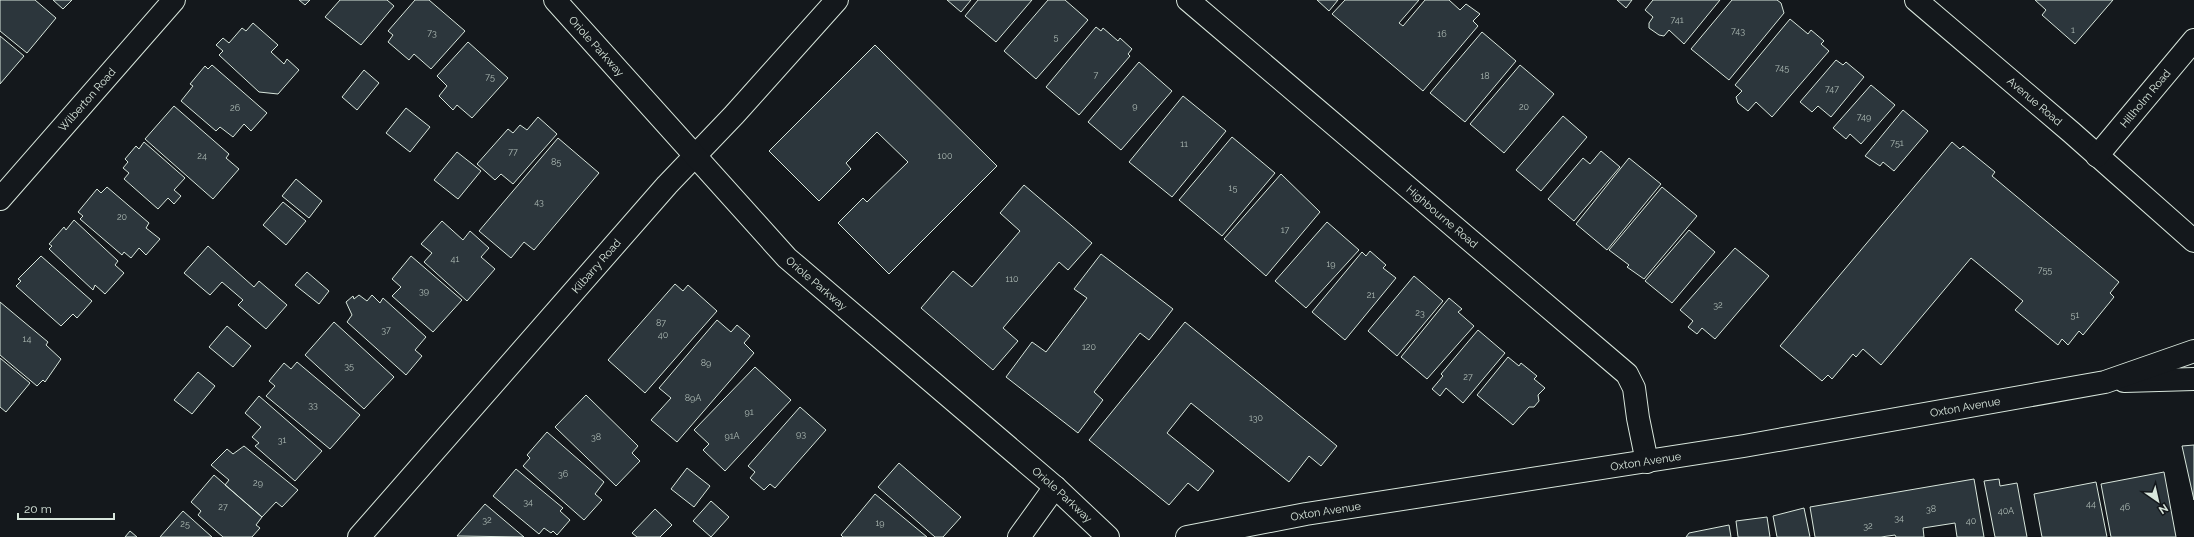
<svg xmlns="http://www.w3.org/2000/svg" width="2194" height="537" viewBox="0 0 2194 537" font-family="Raleway,sans-serif">
<style>
.building{fill:#2c363c;stroke:#d8e6dc}
.lines{fill:none;stroke-linecap:round;stroke-linejoin:round}
.minor-casing{stroke:#d8e6dc;stroke-width:24}
.secondary-casing{stroke:#d8e6dc;stroke-width:24}
.minor{stroke:#14181c;stroke-width:22}
.secondary{stroke:#14181c;stroke-width:22}
.labels{text-anchor:middle;dominant-baseline:central;stroke-width:3;stroke-linejoin:round;paint-order:stroke}
.number-label{font-size:9px;fill:#adbab4}
.street-label{font-size:11px;fill:#d8e6dc;stroke:#14181c}
</style>
<rect width="100%" height="100%" fill="#14181c"/>
<path class="building" d="M 0,0 L 35,0 L 56,18 L 27,53 L 0,31 Z
M 53,0 L 72,0 L 63,9 Z
M 299,0 L 310,0 L 305,5 Z
M 340,0 L 387,0 L 394,6 L 361,45 L 325,17 Z
M 415,0 L 429,0 L 465,31 L 431,69 L 414,54 L 409,60 L 388,42 L 393,35 L 388,31 Z
M 947,0 L 971,0 L 961,12 Z
M 978,0 L 1032,0 L 996,42 L 965,16 Z
M 1048,0 L 1065,0 L 1088,20 L 1036,79 L 1004,51 Z
M 1317,0 L 1338,0 L 1329,11 Z
M 1345,0 L 1419,0 L 1399,23 L 1403,26 L 1425,0 L 1449,0 L 1460,10 L 1466,4 L 1480,14 L 1473,21 L 1478,26 L 1423,91 L 1332,14 Z
M 1617,0 L 1632,0 L 1626,8 Z
M 1653,0 L 1720,0 L 1684,44 L 1669,30 L 1664,36 L 1659,35 L 1649,28 L 1649,23 L 1653,17 L 1645,10 Z
M 1732,0 L 1777,0 L 1781,3 L 1784,13 L 1729,80 L 1691,49 Z
M 2035,0 L 2113,0 L 2075,44 L 2042,15 L 2046,10 Z
M 1790,19 L 1808,34 L 1811,30 L 1824,41 L 1821,44 L 1829,51 L 1772,117 L 1756,102 L 1748,111 L 1738,103 L 1736,97 L 1742,91 L 1735,85 Z
M 253,23 L 278,45 L 271,52 L 284,64 L 287,59 L 299,70 L 278,94 L 259,92 L 219,55 L 223,51 L 216,45 L 223,38 L 229,43 L 242,28 L 246,31 Z
M 1096,27 L 1101,31 L 1103,28 L 1118,41 L 1120,38 L 1132,49 L 1128,54 L 1130,56 L 1079,115 L 1046,87 Z
M 1482,32 L 1516,61 L 1465,122 L 1430,93 Z
M 0,36 L 24,56 L 0,84 Z
M 468,42 L 508,78 L 472,118 L 457,105 L 453,110 L 439,96 L 447,86 L 437,76 Z
M 875,45 L 997,166 L 889,274 L 838,223 L 863,198 L 867,202 L 908,162 L 877,132 L 846,163 L 851,169 L 819,201 L 769,151 Z
M 1836,60 L 1843,65 L 1846,62 L 1864,77 L 1831,117 L 1818,106 L 1812,112 L 1800,102 Z
M 1139,62 L 1172,91 L 1121,150 L 1088,122 Z
M 212,65 L 267,113 L 251,131 L 244,124 L 233,137 L 220,127 L 216,131 L 181,101 L 193,86 L 190,84 L 205,66 L 208,69 Z
M 1520,65 L 1554,94 L 1504,153 L 1470,124 Z
M 364,70 L 379,83 L 357,110 L 342,97 Z
M 1871,85 L 1895,105 L 1861,144 L 1850,134 L 1846,139 L 1833,128 Z
M 1183,96 L 1226,131 L 1172,197 L 1129,162 Z
M 174,106 L 229,154 L 226,158 L 239,169 L 213,199 L 145,139 Z
M 406,108 L 430,127 L 410,152 L 386,133 Z
M 1903,110 L 1928,131 L 1894,171 L 1883,162 L 1880,166 L 1865,156 Z
M 1563,116 L 1587,137 L 1541,191 L 1516,170 Z
M 538,117 L 557,134 L 513,184 L 501,174 L 495,180 L 477,164 L 508,129 L 513,133 L 520,125 L 527,130 Z
M 1232,137 L 1275,173 L 1222,236 L 1179,200 Z
M 558,138 L 599,173 L 534,250 L 524,242 L 511,258 L 479,231 Z
M 144,142 L 185,178 L 174,190 L 181,196 L 174,204 L 168,198 L 158,209 L 124,179 L 129,173 L 123,168 L 128,162 L 125,159 L 136,146 L 139,149 Z
M 1952,142 L 1960,149 L 1963,146 L 1995,172 L 1992,176 L 2119,282 L 2110,293 L 2114,297 L 2083,335 L 2079,331 L 2068,345 L 2062,339 L 2058,345 L 2015,310 L 2023,301 L 1971,258 L 1881,365 L 1863,349 L 1856,357 L 1853,354 L 1832,379 L 1828,375 L 1822,381 L 1780,346 Z
M 1601,151 L 1620,167 L 1574,221 L 1548,199 L 1583,158 L 1590,164 Z
M 457,152 L 481,171 L 458,199 L 434,180 Z
M 1629,158 L 1661,184 L 1607,250 L 1576,224 Z
M 1281,174 L 1320,212 L 1266,276 L 1224,239 Z
M 296,179 L 322,201 L 309,218 L 282,196 Z
M 1024,185 L 1092,243 L 1068,270 L 1059,262 L 1003,328 L 1018,341 L 993,370 L 921,308 L 953,271 L 972,287 L 1020,231 L 1000,213 Z
M 107,187 L 149,223 L 146,228 L 160,239 L 146,255 L 139,248 L 131,258 L 124,252 L 122,255 L 80,219 L 83,216 L 78,212 L 97,189 L 101,193 Z
M 1662,187 L 1697,216 L 1644,279 L 1627,267 L 1629,265 L 1609,250 Z
M 283,202 L 306,221 L 286,245 L 263,225 Z
M 74,220 L 118,261 L 115,265 L 124,273 L 105,294 L 95,285 L 93,290 L 49,249 L 52,246 L 49,244 L 64,227 L 66,230 Z
M 442,221 L 463,240 L 470,231 L 489,248 L 481,257 L 495,269 L 467,301 L 424,262 L 432,253 L 421,244 Z
M 1327,222 L 1359,250 L 1306,308 L 1275,281 Z
M 1689,230 L 1715,252 L 1672,303 L 1645,281 Z
M 208,246 L 254,287 L 259,281 L 287,305 L 266,329 L 238,305 L 243,300 L 222,282 L 210,295 L 184,273 Z
M 1735,248 L 1769,276 L 1715,339 L 1702,328 L 1697,334 L 1688,327 L 1693,321 L 1680,310 Z
M 1370,251 L 1386,265 L 1383,268 L 1396,278 L 1345,340 L 1312,312 L 1362,252 L 1366,256 Z
M 1101,254 L 1173,309 L 1149,340 L 1140,333 L 1094,392 L 1103,400 L 1078,433 L 1006,377 L 1032,342 L 1046,352 L 1087,298 L 1074,289 Z
M 41,256 L 92,301 L 77,318 L 73,314 L 61,326 L 16,286 L 21,281 L 18,279 Z
M 411,256 L 462,300 L 433,332 L 392,296 L 401,287 L 392,279 Z
M 307,272 L 329,291 L 319,304 L 295,285 Z
M 1414,276 L 1443,301 L 1397,356 L 1368,331 Z
M 675,284 L 683,291 L 688,285 L 717,311 L 645,393 L 608,360 Z
M 359,295 L 367,301 L 372,295 L 380,303 L 383,298 L 426,337 L 415,350 L 422,356 L 406,375 L 347,322 L 352,315 L 346,302 L 353,296 L 354,299 Z
M 1449,298 L 1462,309 L 1458,312 L 1474,326 L 1427,379 L 1401,357 Z
M 0,302 L 48,342 L 46,345 L 61,359 L 45,382 L 43,380 L 37,386 L 0,355 Z
M 717,320 L 731,332 L 737,325 L 750,336 L 744,343 L 754,353 L 677,442 L 651,420 L 671,398 L 659,388 Z
M 334,322 L 394,377 L 364,409 L 305,355 Z
M 1185,322 L 1337,446 L 1321,466 L 1309,456 L 1289,482 L 1191,403 L 1167,433 L 1214,471 L 1198,491 L 1188,483 L 1169,505 L 1089,440 Z
M 227,326 L 251,346 L 233,367 L 209,347 Z
M 1478,330 L 1505,353 L 1463,403 L 1446,388 L 1440,396 L 1432,389 L 1443,376 L 1441,374 Z
M 1508,357 L 1519,366 L 1521,363 L 1537,376 L 1534,379 L 1545,388 L 1538,395 L 1539,401 L 1534,407 L 1529,407 L 1513,425 L 1477,395 Z
M 0,358 L 30,383 L 6,412 L 0,407 Z
M 297,362 L 360,415 L 330,449 L 266,396 L 275,386 L 269,381 L 284,363 L 291,369 Z
M 755,367 L 791,400 L 725,471 L 703,450 L 709,444 L 694,430 Z
M 198,372 L 215,386 L 192,414 L 174,400 Z
M 586,395 L 638,446 L 632,453 L 640,461 L 616,486 L 555,427 Z
M 259,396 L 322,451 L 295,481 L 255,446 L 259,443 L 252,437 L 261,427 L 245,413 Z
M 800,407 L 826,430 L 775,488 L 770,484 L 764,490 L 750,478 L 755,472 L 748,466 Z
M 547,432 L 604,482 L 595,494 L 602,500 L 584,520 L 523,466 L 530,458 L 527,455 Z
M 2194,445 L 2194,500 L 2182,446 Z
M 244,446 L 298,490 L 282,507 L 276,502 L 262,517 L 225,485 L 229,480 L 211,465 L 227,449 L 233,454 Z
M 899,463 L 961,517 L 943,537 L 935,537 L 878,487 Z
M 687,468 L 710,486 L 694,507 L 671,489 Z
M 516,469 L 563,508 L 560,511 L 570,520 L 557,535 L 553,531 L 551,533 L 544,528 L 539,534 L 493,496 Z
M 2164,472 L 2176,537 L 2111,537 L 2101,484 Z
M 214,475 L 262,517 L 256,525 L 260,528 L 252,537 L 223,537 L 198,515 L 201,511 L 191,502 Z
M 1974,479 L 1984,537 L 1957,537 L 1955,523 L 1923,528 L 1924,537 L 1896,537 L 1895,535 L 1881,537 L 1815,537 L 1810,507 Z
M 1999,479 L 2000,486 L 2017,483 L 2027,537 L 1995,537 L 1984,481 Z
M 2096,482 L 2107,537 L 2042,537 L 2034,494 Z
M 875,494 L 927,537 L 843,537 L 841,535 Z
M 711,501 L 729,517 L 711,537 L 693,521 Z
M 485,504 L 524,537 L 457,536 Z
M 1804,508 L 1810,537 L 1777,537 L 1773,516 Z
M 655,509 L 672,525 L 660,537 L 637,537 L 632,533 Z
M 183,511 L 212,537 L 160,537 Z
M 1767,517 L 1770,537 L 1738,537 L 1736,521 Z
M 1729,525 L 1731,537 L 1686,537 L 1689,533 Z
M 130,531 L 137,537 L 125,537 Z"/>
<g class="lines">
<defs>
<g id="minor">
<path id="s1" d="M 1188,0 L 1627,374 L 1634,388 L 1638,418 L 1647,462"/>
<path id="s2" d="M 1916,0 L 2071,132 L 2194,241"/>
<path id="s3" d="M 2097,156 L 2194,40"/>
<path id="s4" d="M 0,199 L 174,0"/>
<path id="s5" d="M 359,537 L 667,185 L 734,115 L 837,0"/>
<path d="M 1019,537 L 1055,487"/>
</g>
<g id="secondary">
<path id="s6" d="M 555,0 L 787,258 L 1055,487 L 1108,537"/>
<path d="M 2124,381 L 2194,379"/>
<path id="s7" d="M 1187,537 L 1306,514 L 1744,446 L 2105,382 L 2194,351"/>
</g>
</defs>
<use href="#minor" class="minor-casing"/>
<use href="#secondary" class="secondary-casing"/>
<use href="#minor" class="minor"/>
<use href="#secondary" class="secondary"/>
</g>
<g class="labels">
<g class="number-label">
<text x="1677" y="20">741</text>
<text x="2073" y="30">1</text>
<text x="1738" y="31">743</text>
<text x="432" y="33">73</text>
<text x="1442" y="34">16</text>
<text x="1056" y="37">5</text>
<text x="1782" y="68">745</text>
<text x="1096" y="75">7</text>
<text x="1485" y="76">18</text>
<text x="490" y="77">75</text>
<text x="1832" y="89">747</text>
<text x="1135" y="106">9</text>
<text x="1524" y="107">20</text>
<text x="235" y="108">26</text>
<text x="1864" y="117">749</text>
<text x="1897" y="143">751</text>
<text x="1184" y="144">11</text>
<text x="513" y="152">77</text>
<text x="202" y="156">24</text>
<text x="945" y="156">100</text>
<text x="556" y="162">85</text>
<text x="1233" y="188">15</text>
<text x="539" y="202">43</text>
<text x="122" y="217">20</text>
<text x="1285" y="230">17</text>
<text x="455" y="259">41</text>
<text x="1331" y="264">19</text>
<text x="2045" y="270">755</text>
<text x="1012" y="279">110</text>
<text x="424" y="291">39</text>
<text x="1371" y="295">21</text>
<text x="1718" y="305">32</text>
<text x="1420" y="313">23</text>
<text x="2075" y="315">51</text>
<text x="661" y="323">87</text>
<text x="386" y="330">37</text>
<text x="663" y="335">40</text>
<text x="27" y="339">14</text>
<text x="1089" y="347">120</text>
<text x="706" y="363">89</text>
<text x="349" y="366">35</text>
<text x="1468" y="377">27</text>
<text x="693" y="398">89A</text>
<text x="313" y="405">33</text>
<text x="749" y="412">91</text>
<text x="1256" y="418">130</text>
<text x="801" y="434">93</text>
<text x="732" y="436">91A</text>
<text x="596" y="437">38</text>
<text x="282" y="440">31</text>
<text x="563" y="474">36</text>
<text x="258" y="483">29</text>
<text x="528" y="502">34</text>
<text x="2091" y="504">44</text>
<text x="223" y="507">27</text>
<text x="2125" y="507">46</text>
<text x="1931" y="509">38</text>
<text x="2006" y="511">40A</text>
<text x="1899" y="518">34</text>
<text x="487" y="520">32</text>
<text x="1971" y="521">40</text>
<text x="880" y="523">19</text>
<text x="185" y="524">25</text>
<text x="1868" y="526">32</text>
</g>
<g class="street-label">
<text stroke="none"><textPath href="#s6" startOffset="62">Oriole Parkway</textPath></text>
<text stroke="none"><textPath href="#s3" startOffset="75">Hillholm Road</textPath></text>
<text stroke="none"><textPath href="#s4" startOffset="132">Wilberton Road</textPath></text>
<text stroke="none"><textPath href="#s2" startOffset="156">Avenue Road</textPath></text>
<text stroke="none"><textPath href="#s1" startOffset="334">Highbourne Road</textPath></text>
<text stroke="none"><textPath href="#s5" startOffset="360">Kilbarry Road</textPath></text>
<text stroke="none"><textPath href="#s6" startOffset="386">Oriole Parkway</textPath></text>
<text stroke="none"><textPath href="#s7" startOffset="789">Oxton Avenue</textPath></text>
<text stroke="none"><textPath href="#s7" startOffset="465">Oxton Avenue</textPath></text>
<text stroke="none"><textPath href="#s6" startOffset="710">Oriole Parkway</textPath></text>
<text stroke="none"><textPath href="#s7" startOffset="141">Oxton Avenue</textPath></text>
</g>
</g>
<g transform="translate(2158 501) rotate(146)" stroke="#14181c" stroke-width="3" paint-order="stroke">
<path d="M0-3L7 15L0 10L-7 15Z" fill="#d8e6dc"/>
<text y="-6" font-size="11" font-weight="bold" text-anchor="middle" fill="#d8e6dc">N</text>
</g>
<path d="M18 513v6h96v-6" fill="none" stroke="#d8e6dc" stroke-width="2"/>
<text x="24" y="513" font-size="12" fill="#d8e6dc" stroke="#14181c" stroke-width="3" paint-order="stroke">20 m</text>
</svg>
